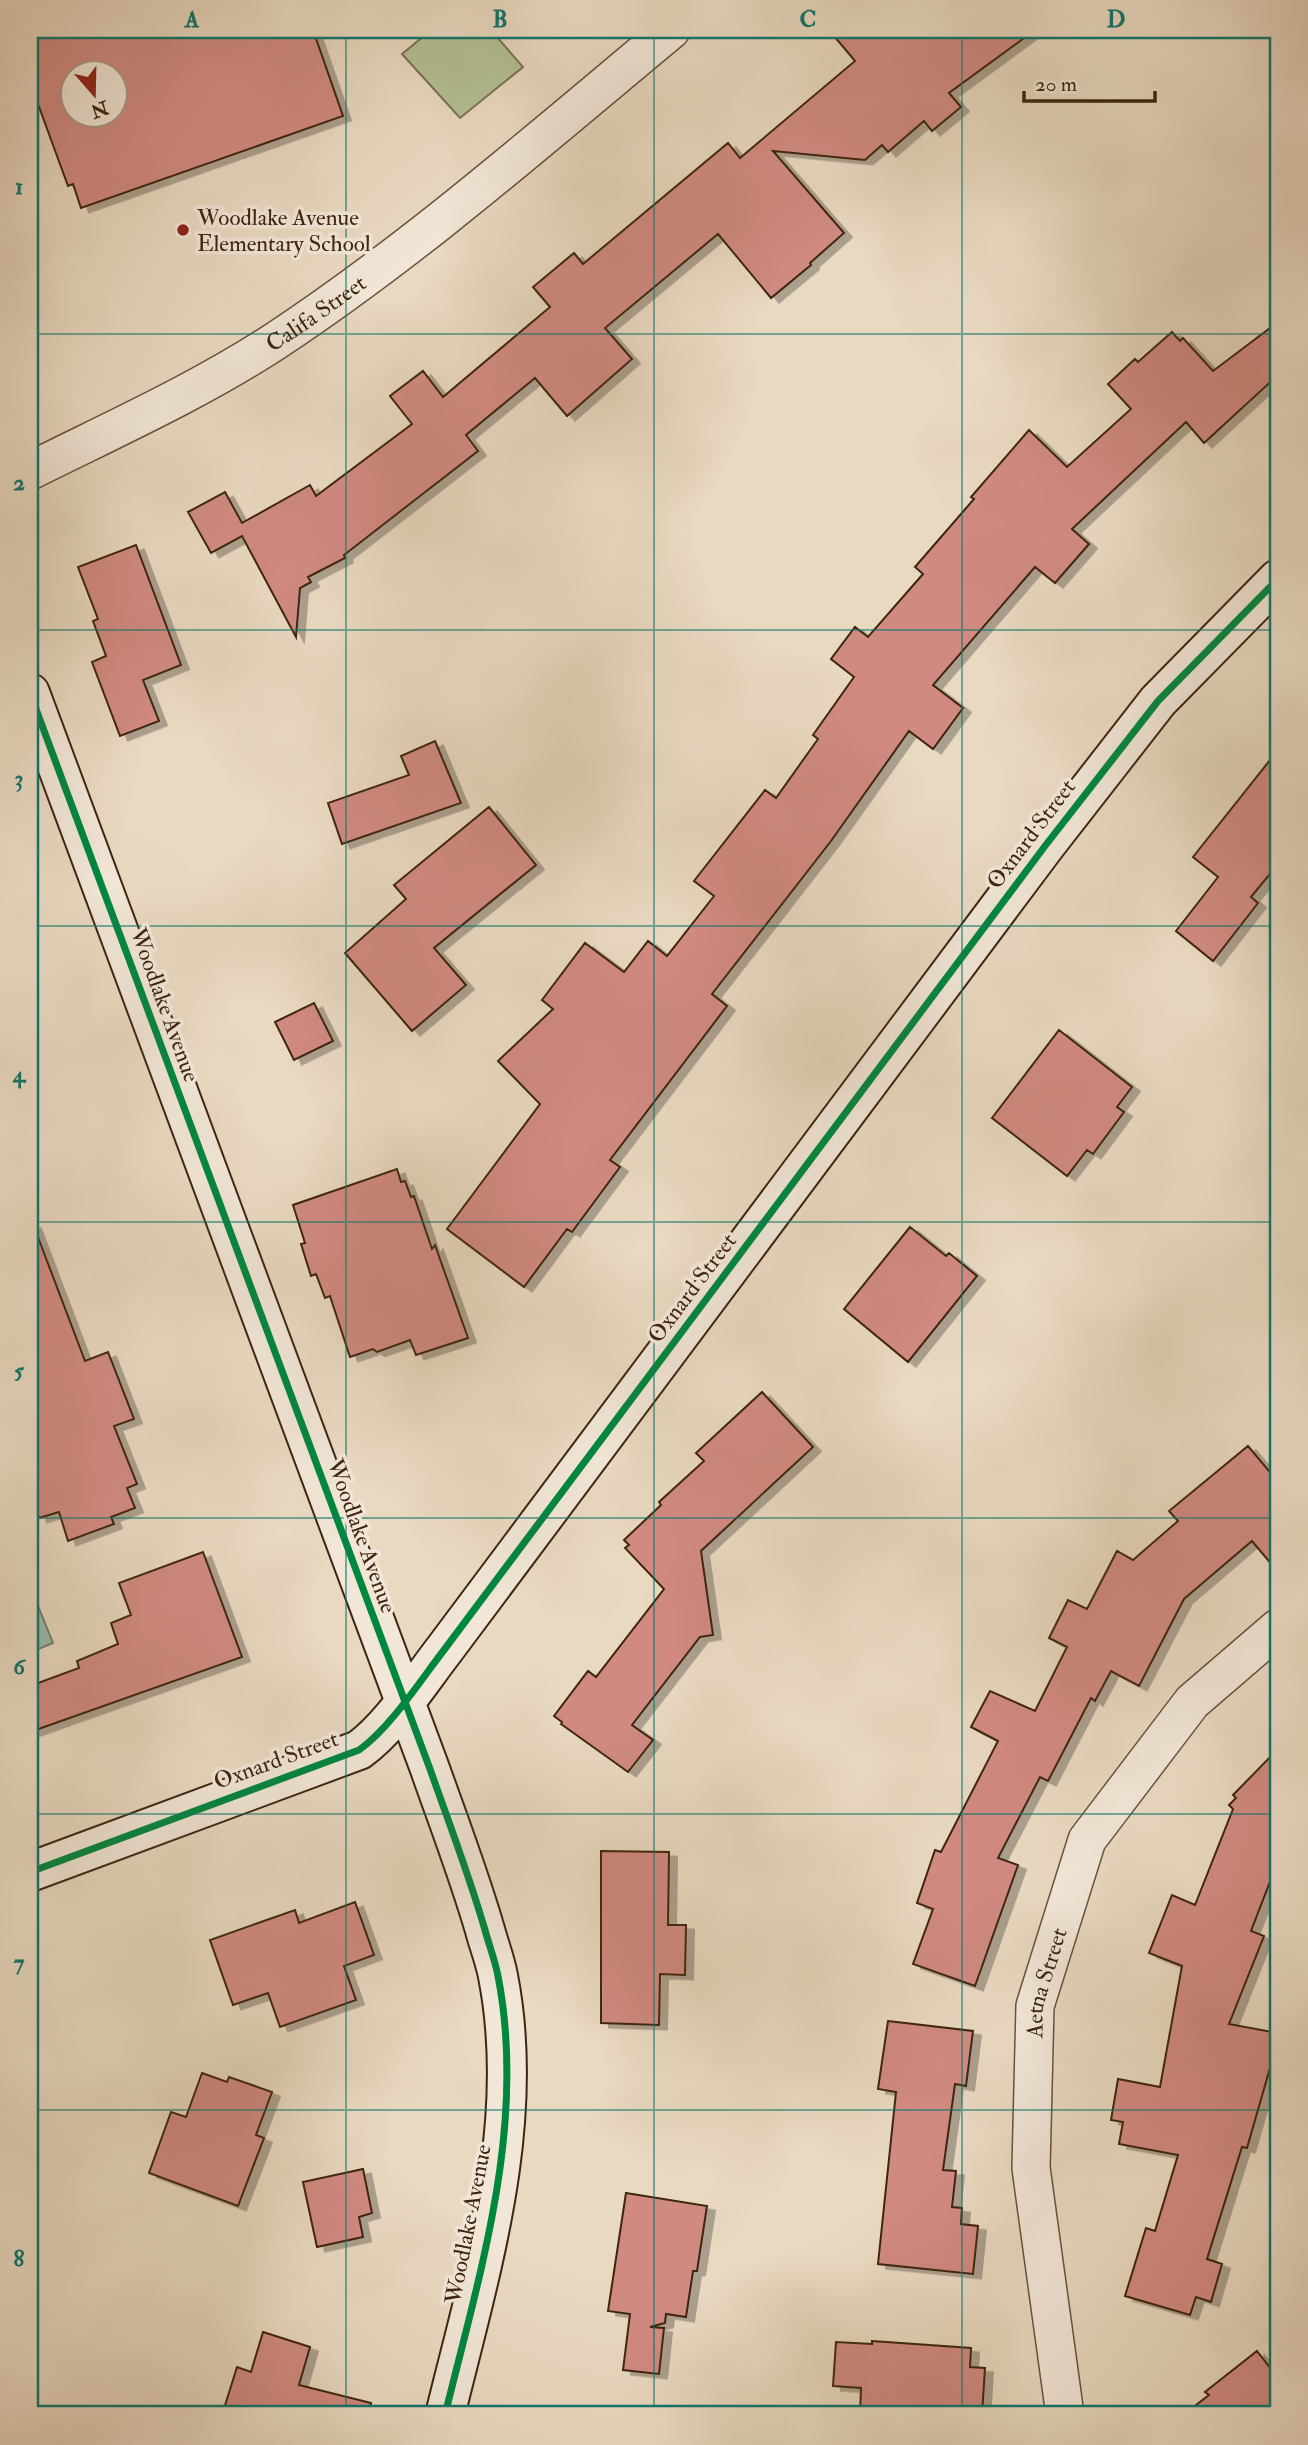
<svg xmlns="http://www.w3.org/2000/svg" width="1308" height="2445" viewBox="0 0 1308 2445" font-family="'IM FELL Double Pica',serif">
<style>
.green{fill:#b4c094;stroke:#797252;stroke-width:2}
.water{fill:#99bbad;stroke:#757f6e;stroke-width:2}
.building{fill:#d18a82;stroke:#3e2510;stroke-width:2;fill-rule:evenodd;filter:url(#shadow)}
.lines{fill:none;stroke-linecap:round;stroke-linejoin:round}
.street-casing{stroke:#69523c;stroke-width:40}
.secondary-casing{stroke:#3e2510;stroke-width:42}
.street{stroke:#f1e6d7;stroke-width:37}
.secondary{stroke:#f1e6d7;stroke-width:38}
.cycleway-casing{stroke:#f1e6d7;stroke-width:11}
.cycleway{stroke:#00873e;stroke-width:7}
.grid{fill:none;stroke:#0f766e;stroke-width:2;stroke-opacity:0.55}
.poi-dot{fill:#8f2418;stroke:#f1e6d7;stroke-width:2.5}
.labels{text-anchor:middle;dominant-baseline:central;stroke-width:7;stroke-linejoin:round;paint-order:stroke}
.poi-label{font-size:23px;fill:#3e2510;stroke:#f1e6d7;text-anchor:start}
.street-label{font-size:23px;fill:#3e2510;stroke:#f1e6d7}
.neatline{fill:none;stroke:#0f766e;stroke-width:2.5}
.grid-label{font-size:23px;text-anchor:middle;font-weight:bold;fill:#0f766e}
</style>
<defs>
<filter id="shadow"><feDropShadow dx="8" dy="4.5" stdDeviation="0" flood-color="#0004"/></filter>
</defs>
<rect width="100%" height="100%" fill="#e9d9c1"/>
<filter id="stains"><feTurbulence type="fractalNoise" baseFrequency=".00286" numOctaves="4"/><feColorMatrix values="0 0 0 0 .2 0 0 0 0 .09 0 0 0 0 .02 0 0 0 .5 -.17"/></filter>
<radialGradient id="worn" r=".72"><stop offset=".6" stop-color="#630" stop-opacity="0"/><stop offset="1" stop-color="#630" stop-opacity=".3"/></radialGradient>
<path class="green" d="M 431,30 L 491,30 L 523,67 L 460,118 L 402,54 Z"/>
<path class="water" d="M 32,1591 L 53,1643 L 31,1652 L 30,1592 Z"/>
<path class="building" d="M 30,30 L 313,30 L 343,116 L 81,208 L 73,184 L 68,186 L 30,82 ZM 74,74 L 116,74 L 116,116 L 74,116 Z
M 829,30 L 1035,30 L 949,93 L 961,107 L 932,131 L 924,121 L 888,152 L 882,145 L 865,160 L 773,151 L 844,233 L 810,263 L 811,265 L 771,298 L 718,234 L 605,328 L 632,359 L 567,416 L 535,378 L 466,435 L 478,451 L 344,555 L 345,558 L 308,577 L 311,582 L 300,588 L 296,637 L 242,536 L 211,553 L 188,512 L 225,492 L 242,523 L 310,485 L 316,496 L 412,424 L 390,396 L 423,371 L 443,397 L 550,307 L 533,287 L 574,253 L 583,264 L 728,143 L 740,158 L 855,61 Z
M 1278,322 L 1278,375 L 1204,443 L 1186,422 L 1072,529 L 1089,544 L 1055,583 L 1035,567 L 933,685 L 963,708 L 933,749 L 909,731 L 831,841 L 712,994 L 727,1006 L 610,1160 L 620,1167 L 572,1232 L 567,1229 L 524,1287 L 447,1229 L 540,1104 L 498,1061 L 553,1009 L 542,1000 L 585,943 L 624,972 L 648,941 L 667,956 L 714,896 L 694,881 L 765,790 L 776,798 L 818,739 L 813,735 L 854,677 L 831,659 L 855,627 L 868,637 L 923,574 L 915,567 L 974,499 L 971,497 L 1029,430 L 1067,467 L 1131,409 L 1108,384 L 1135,359 L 1138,362 L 1172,332 L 1180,341 L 1183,338 L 1213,371 Z
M 136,545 L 181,665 L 143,680 L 159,721 L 120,736 L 92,662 L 106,656 L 93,621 L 98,619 L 78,567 Z
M 435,741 L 461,803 L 342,844 L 328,803 L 409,775 L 401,756 Z
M 1278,750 L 1278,864 L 1251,897 L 1258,903 L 1213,961 L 1176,931 L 1218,877 L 1193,857 Z
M 489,807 L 536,865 L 434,948 L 466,985 L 412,1031 L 345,953 L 406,899 L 394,885 Z
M 314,1003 L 333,1041 L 294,1060 L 275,1022 Z
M 1059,1030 L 1132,1087 L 1117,1107 L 1124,1112 L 1093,1154 L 1087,1150 L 1067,1176 L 992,1118 Z
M 397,1169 L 401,1182 L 405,1181 L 411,1197 L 414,1196 L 432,1249 L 435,1245 L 468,1338 L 416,1355 L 410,1340 L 377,1352 L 373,1349 L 350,1357 L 330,1296 L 325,1298 L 316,1274 L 311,1276 L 301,1244 L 305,1243 L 293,1205 Z
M 33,1224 L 85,1361 L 108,1352 L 134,1419 L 114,1426 L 137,1484 L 127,1488 L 135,1508 L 111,1517 L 114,1524 L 68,1541 L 59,1512 L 39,1518 L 35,1505 L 30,1503 L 30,1225 Z
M 910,1227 L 946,1256 L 949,1253 L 977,1276 L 908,1362 L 844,1309 Z
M 762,1392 L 813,1447 L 701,1551 L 713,1635 L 700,1637 L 632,1725 L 653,1740 L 628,1772 L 561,1724 L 562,1722 L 554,1716 L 588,1671 L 596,1677 L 664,1589 L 625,1548 L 629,1545 L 624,1540 L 661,1505 L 659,1502 L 704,1461 L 696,1453 Z
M 1248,1446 L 1278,1482 L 1278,1572 L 1252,1541 L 1184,1599 L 1139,1686 L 1111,1671 L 1095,1701 L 1091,1698 L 1048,1781 L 1040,1777 L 998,1858 L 1018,1865 L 975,1986 L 913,1964 L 933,1909 L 917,1903 L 935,1850 L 941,1852 L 998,1741 L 971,1727 L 990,1691 L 1035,1711 L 1067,1647 L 1049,1638 L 1068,1600 L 1087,1609 L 1117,1551 L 1133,1560 L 1178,1521 L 1169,1511 Z
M 203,1552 L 242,1657 L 30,1732 L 30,1686 L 79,1668 L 77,1661 L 118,1644 L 111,1623 L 131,1615 L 119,1583 Z
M 1278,1749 L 1278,1861 L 1251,1931 L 1264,1936 L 1229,2024 L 1278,2033 L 1278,2064 L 1270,2068 L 1247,2148 L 1242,2147 L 1207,2259 L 1222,2264 L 1211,2302 L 1196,2297 L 1190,2315 L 1125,2296 L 1146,2228 L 1155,2231 L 1178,2155 L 1119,2144 L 1123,2122 L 1111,2120 L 1118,2079 L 1160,2087 L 1182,1966 L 1149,1953 L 1172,1895 L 1195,1905 L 1233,1809 L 1229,1805 L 1236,1798 L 1233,1795 Z
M 601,1851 L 669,1852 L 668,1925 L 686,1925 L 685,1975 L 660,1974 L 659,2025 L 601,2023 Z
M 355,1902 L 374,1955 L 344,1966 L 356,2000 L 280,2027 L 268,1993 L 233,2005 L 210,1940 L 295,1910 L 299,1923 Z
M 888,2021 L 973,2031 L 966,2086 L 955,2084 L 943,2170 L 956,2171 L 952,2207 L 962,2208 L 961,2224 L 978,2226 L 973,2274 L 878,2264 L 896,2092 L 878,2089 Z
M 202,2073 L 227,2082 L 229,2077 L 272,2092 L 256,2135 L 264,2138 L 238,2206 L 149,2173 L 171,2112 L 186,2117 Z
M 363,2169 L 372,2213 L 359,2217 L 363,2237 L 317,2247 L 303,2182 Z
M 626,2193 L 707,2206 L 697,2271 L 693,2271 L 686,2317 L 666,2314 L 665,2323 L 650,2327 L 664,2328 L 659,2374 L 623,2370 L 630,2314 L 608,2311 Z
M 263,2332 L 310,2347 L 299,2385 L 371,2403 L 369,2415 L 222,2415 L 237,2367 L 251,2372 Z
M 872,2341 L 971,2348 L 970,2367 L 985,2368 L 982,2415 L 860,2415 L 861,2388 L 833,2386 L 836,2342 L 872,2344 Z
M 1257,2351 L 1278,2378 L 1278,2415 L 1183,2415 L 1209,2395 L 1205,2392 Z"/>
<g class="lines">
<defs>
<g id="street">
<path id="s1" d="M 30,471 C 112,430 197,392 274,342 C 415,249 542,137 671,30"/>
<path id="s2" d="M 1065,2415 L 1031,2168 L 1035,2006 L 1087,1840 L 1192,1702 L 1278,1628"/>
</g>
<path id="secondary" d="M 30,693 L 430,1769 C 449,1823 469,1875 485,1930 C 489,1945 495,1960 498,1976 C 527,2124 480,2272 445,2415
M 30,1872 L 359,1750 C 390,1728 420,1681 444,1650 L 1045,846 L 1158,701 L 1278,579"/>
</defs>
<use href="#street" class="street-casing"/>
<use href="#secondary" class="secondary-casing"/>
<use href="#street" class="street"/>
<use href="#secondary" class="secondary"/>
<defs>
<path id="cycleway" d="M 30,693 L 430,1769 C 449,1823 469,1875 485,1930 C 489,1945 495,1960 498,1976 C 527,2124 480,2272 445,2415
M 30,1872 L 359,1750 C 390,1728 420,1681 444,1650 L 1045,846 L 1158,701 L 1278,579"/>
</defs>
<use href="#cycleway" class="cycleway-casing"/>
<use href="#cycleway" class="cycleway"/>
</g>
<path class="grid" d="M 346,30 L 346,2415M 654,30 L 654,2415M 962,30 L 962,2415M 30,334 L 1278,334M 30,630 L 1278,630M 30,926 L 1278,926M 30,1222 L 1278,1222M 30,1518 L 1278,1518M 30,1814 L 1278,1814M 30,2110 L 1278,2110"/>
<circle class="poi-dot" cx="183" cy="230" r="7"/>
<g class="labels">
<g class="poi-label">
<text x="197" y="217">Woodlake Avenue<tspan x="197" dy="26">Elementary School</tspan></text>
</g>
<g class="street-label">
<text stroke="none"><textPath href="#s1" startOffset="327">Califa Street</textPath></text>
<text transform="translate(1031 834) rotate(-53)">Oxnard Street</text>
<text transform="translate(165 1005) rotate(70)">Woodlake Avenue</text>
<text transform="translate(692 1288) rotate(-53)">Oxnard Street</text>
<text transform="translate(362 1536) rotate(70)">Woodlake Avenue</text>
<text transform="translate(276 1760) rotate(-20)">Oxnard Street</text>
<text stroke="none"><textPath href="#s2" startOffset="436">Aetna Street</textPath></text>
<text transform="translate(468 2224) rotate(-79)">Woodlake Avenue</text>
</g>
</g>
<rect width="1308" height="2445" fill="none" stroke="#e9d9c1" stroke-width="77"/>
<g transform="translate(94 94) rotate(160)"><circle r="33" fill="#f1e6d7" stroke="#a99987" stroke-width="2"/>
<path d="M0-5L12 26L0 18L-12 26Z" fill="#8f2418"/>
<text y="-10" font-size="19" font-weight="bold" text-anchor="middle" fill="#3e2510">N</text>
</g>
<path d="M1024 91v10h131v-10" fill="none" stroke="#3e2510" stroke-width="3.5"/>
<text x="1035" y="91" font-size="21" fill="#3e2510" stroke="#f1e6d7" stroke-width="5" paint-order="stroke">20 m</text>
<rect x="38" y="38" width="1232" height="2368" class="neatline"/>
<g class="grid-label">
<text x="192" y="27">A</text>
<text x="500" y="27">B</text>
<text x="808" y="27">C</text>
<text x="1116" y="27">D</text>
<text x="19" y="194">1</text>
<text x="19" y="490">2</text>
<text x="19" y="786">3</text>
<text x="19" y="1082">4</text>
<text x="19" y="1378">5</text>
<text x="19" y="1674">6</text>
<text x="19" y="1970">7</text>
<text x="19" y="2266">8</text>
</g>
<rect width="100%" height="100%" filter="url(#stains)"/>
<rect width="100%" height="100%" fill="url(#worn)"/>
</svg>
